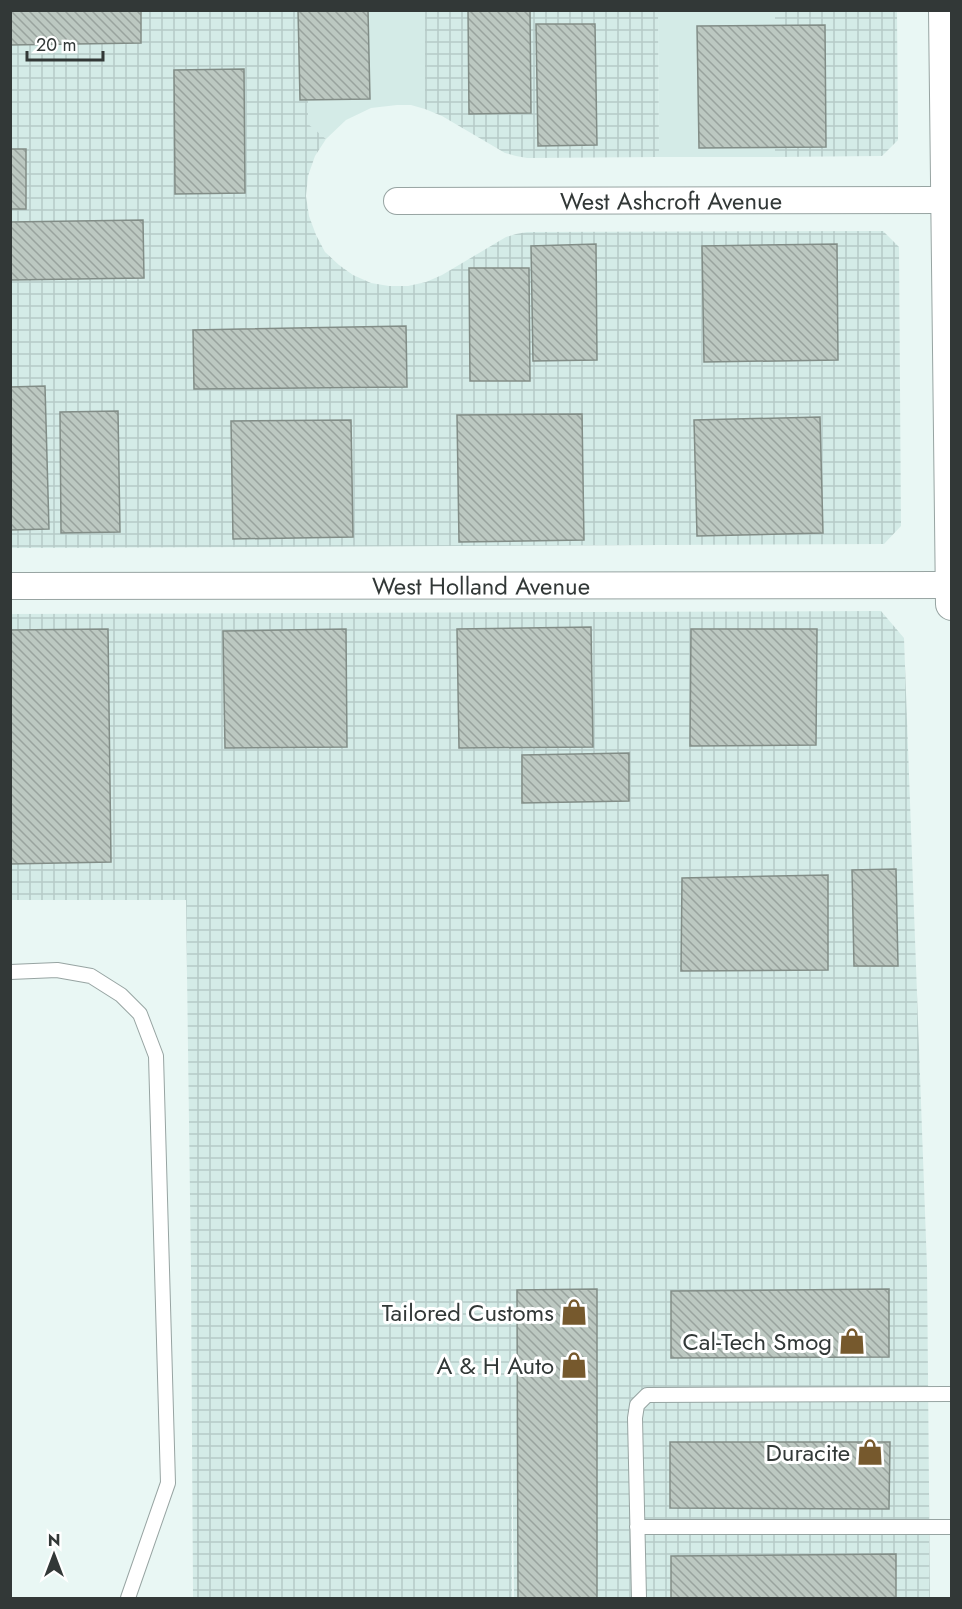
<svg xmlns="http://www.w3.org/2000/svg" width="962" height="1609" viewBox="0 0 962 1609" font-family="Jost,sans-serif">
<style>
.built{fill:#d4ebe7}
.industrial{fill:url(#industrial-grid)}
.building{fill:url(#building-back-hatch);stroke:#828d87;stroke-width:1.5}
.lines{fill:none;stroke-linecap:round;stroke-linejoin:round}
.service-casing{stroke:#97a4a2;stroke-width:16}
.minor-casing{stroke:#97a4a2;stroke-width:28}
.tertiary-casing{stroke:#97a4a2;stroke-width:34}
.service{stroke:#fff;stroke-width:14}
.minor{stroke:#fff;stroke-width:26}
.tertiary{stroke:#fff;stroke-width:32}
.labels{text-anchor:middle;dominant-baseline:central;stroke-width:6;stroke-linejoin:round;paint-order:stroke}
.street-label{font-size:24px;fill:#323837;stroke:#fff}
.poi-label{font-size:24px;fill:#323837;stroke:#fff;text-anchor:end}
</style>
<defs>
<pattern id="industrial-grid" width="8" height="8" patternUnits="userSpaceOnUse" patternTransform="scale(1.5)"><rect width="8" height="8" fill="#d4ebe7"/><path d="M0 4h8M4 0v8" fill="none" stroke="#b6cac7"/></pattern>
<pattern id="building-back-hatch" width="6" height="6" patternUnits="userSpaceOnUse" patternTransform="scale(1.5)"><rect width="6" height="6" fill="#bcc8c1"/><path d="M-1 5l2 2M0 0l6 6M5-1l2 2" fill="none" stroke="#99a39e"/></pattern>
</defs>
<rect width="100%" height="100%" fill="#e9f7f4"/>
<path class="built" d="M 308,11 L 425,11 L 425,109 L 411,105 L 397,105 L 371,108 L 346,120 L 326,139 L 308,125 Z
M 658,11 L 775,11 L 775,157 L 659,157 Z"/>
<path class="industrial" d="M 10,11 L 308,11 L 308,124 L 326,139 L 315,156 L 308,176 L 306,196 L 309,216 L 316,235 L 325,252 L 339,265 L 353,275 L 371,283 L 389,286 L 408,286 L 426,282 L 442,275 L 506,237 L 516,234 L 527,232 L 883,231 L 899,247 L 901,526 L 884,544 L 11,548 Z
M 425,11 L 658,11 L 659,157 L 527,158 L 516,156 L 505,153 L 442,116 L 425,109 Z
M 775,11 L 897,11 L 898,140 L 882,156 L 775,157 Z
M 881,611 L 904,638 L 927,1267 L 930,1598 L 514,1598 L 512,1447 L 512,1598 L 193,1598 L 191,1270 L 186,900 L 11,900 L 10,614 Z"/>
<path class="building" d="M 10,10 L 141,10 L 141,43 L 10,45 Z
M 298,10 L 368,10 L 370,99 L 300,100 Z
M 468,10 L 530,10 L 531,113 L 469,114 Z
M 536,24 L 595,24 L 597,145 L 538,146 Z
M 825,25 L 826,147 L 699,148 L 697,26 Z
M 244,69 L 245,193 L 175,194 L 174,70 Z
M 10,149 L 26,149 L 26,209 L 10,209 Z
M 143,220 L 144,278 L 10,280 L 10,222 Z
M 596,244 L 597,360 L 533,361 L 531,246 Z
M 837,244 L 838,360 L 704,362 L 702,246 Z
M 469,268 L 529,268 L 530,381 L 470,381 Z
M 406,326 L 407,387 L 194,389 L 193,330 Z
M 45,386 L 49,529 L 10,530 L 10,387 Z
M 118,411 L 120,532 L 61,533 L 60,412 Z
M 582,414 L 584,540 L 459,542 L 457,415 Z
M 820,417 L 823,533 L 697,536 L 694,420 Z
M 351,420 L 353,537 L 233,539 L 231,421 Z
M 591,627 L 593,747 L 459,748 L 457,629 Z
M 108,629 L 111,862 L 10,864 L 10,630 Z
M 346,629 L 347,747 L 225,748 L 223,631 Z
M 691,629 L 817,629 L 816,745 L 690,746 Z
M 629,753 L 629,801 L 522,803 L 522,755 Z
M 896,869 L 898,966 L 854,966 L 852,870 Z
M 828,875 L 828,970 L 681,971 L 682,878 Z
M 597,1289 L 597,1598 L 518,1598 L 517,1290 Z
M 889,1289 L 889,1357 L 671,1358 L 671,1291 Z
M 670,1442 L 890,1442 L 889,1509 L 670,1508 Z
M 896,1554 L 896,1598 L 671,1598 L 671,1556 Z"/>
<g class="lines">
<defs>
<path id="service" d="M 10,972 L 57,970 L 91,976 L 121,995 L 140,1014 L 156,1056 L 168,1483 L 128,1598
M 637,1527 L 952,1527
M 639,1598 L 635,1418 L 637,1405 L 647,1395 L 952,1394"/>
<g id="minor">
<path id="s1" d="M 397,201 L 947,200"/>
<path id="s2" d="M 10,586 L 951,585"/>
</g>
<path id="tertiary" d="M 945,10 L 952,604"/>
</defs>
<use href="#service" class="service-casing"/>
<use href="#minor" class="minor-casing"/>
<use href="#tertiary" class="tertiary-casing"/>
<use href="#service" class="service"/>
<use href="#minor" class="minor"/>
<use href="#tertiary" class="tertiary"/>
</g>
<defs>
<symbol id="shop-bare" viewBox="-9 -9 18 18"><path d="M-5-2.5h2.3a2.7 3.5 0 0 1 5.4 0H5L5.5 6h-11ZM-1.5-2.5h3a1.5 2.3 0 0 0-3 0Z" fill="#76592d" stroke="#fff" stroke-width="2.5" paint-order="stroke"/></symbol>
</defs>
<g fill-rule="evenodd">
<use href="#shop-bare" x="555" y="1293" width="38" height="38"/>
<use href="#shop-bare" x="833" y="1322" width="38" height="38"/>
<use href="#shop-bare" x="555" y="1346" width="38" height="38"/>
<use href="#shop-bare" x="851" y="1433" width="38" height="38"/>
</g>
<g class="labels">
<g class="street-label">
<text stroke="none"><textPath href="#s1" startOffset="274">West Ashcroft Avenue</textPath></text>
<text stroke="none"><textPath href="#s2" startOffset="471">West Holland Avenue</textPath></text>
</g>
<g class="poi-label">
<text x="554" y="1312">Tailored Customs</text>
<text x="832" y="1341">Cal-Tech Smog</text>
<text x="554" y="1365">A &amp; H Auto</text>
<text x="850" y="1452">Duracite</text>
</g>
</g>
<rect width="962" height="1609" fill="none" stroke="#323837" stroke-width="24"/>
<g transform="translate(54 1555)" stroke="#ffffff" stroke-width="4.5" paint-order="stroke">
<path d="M0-4.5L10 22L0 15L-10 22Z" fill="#323837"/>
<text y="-9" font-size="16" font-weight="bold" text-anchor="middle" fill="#323837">N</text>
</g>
<path d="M27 51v9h76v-9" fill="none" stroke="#323837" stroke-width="3"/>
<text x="36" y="51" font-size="18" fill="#323837" stroke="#ffffff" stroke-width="4.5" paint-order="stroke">20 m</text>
</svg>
